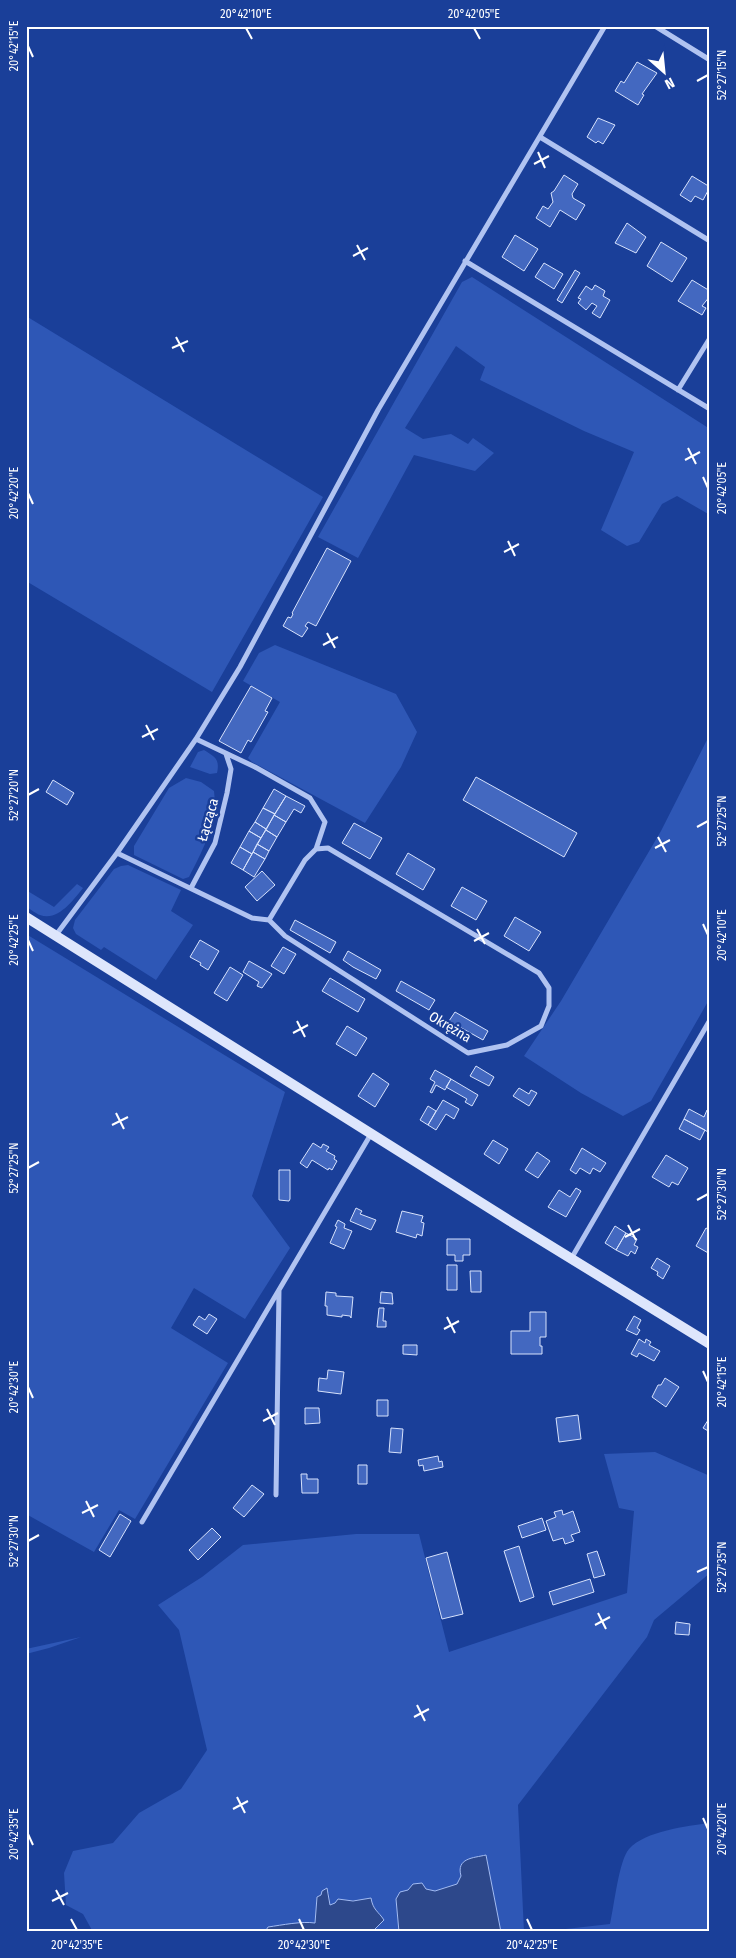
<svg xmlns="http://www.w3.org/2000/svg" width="736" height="1958" viewBox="0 0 736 1958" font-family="'Fira Sans Condensed',sans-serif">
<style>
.green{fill:#2e57b6}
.water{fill:#2d488b;stroke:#a3bcf3}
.building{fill:#4368c0;stroke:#d7e2fc}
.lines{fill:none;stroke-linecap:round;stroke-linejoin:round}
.street{stroke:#b0c3f1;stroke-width:5}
.secondary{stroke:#dee6fc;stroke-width:10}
.ticks{fill:none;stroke:#fff;stroke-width:2}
.labels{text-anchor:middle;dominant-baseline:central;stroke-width:5;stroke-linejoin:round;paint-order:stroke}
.street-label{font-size:14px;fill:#fff;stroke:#1a3f99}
.neatline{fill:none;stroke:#fff;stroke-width:2}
.ticks-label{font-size:12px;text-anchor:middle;fill:#fff}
</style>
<rect width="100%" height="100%" fill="#1a3f99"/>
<path class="green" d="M 472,277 L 710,429 L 710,515 L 677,496 L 662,504 L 639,542 L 627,546 L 601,530 L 634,452 L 584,431 L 480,380 L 485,367 L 456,346 L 405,428 L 423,439 L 451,434 L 468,444 L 473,438 L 494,453 L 475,471 L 414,455 L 358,558 L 318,537 L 462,282 Z
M 26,316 L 323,497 L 212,692 L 26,581 Z
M 275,645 L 396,694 L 417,732 L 401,767 L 365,823 L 252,762 L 248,758 L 280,702 L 243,681 L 259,653 Z
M 710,734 L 710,998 L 651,1101 L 623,1116 L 581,1093 L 524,1056 L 561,1001 L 661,831 Z
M 204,750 C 215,757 220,759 217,773 L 210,774 L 190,767 L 198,752 Z
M 186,778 L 201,782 L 214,791 C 218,822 203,850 189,877 L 183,879 L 134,855 L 134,846 L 169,788 Z
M 128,865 L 181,890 L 171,911 L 193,925 L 156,980 L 104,947 L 101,950 L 76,934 L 73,928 L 75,920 L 114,869 L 121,866 Z
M 77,884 L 83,888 C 74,899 58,922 40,915 C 36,914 31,909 26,907 L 26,890 L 54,907 Z
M 26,934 L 285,1092 L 252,1196 L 290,1248 L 245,1319 L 194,1288 L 171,1328 L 228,1363 L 135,1519 L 119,1510 L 94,1552 L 26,1514 Z
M 655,1452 L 710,1476 L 710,1573 L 654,1620 L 647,1637 L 518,1805 L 524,1932 L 501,1932 L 486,1855 L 461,1876 L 457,1884 L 435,1891 L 426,1889 L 397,1913 L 399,1932 L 358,1932 L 374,1930 L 380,1914 L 373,1908 L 371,1899 C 356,1900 344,1900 330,1905 L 329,1893 L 317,1897 L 315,1923 C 302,1921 283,1925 269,1927 L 265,1932 L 93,1932 L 83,1914 L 66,1905 L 64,1873 L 73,1851 L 113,1843 L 139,1813 L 181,1789 L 207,1750 L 179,1630 L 158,1605 L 202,1577 L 243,1545 L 356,1534 L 419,1534 L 449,1652 L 627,1593 L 634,1511 L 619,1508 L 604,1454 Z
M 81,1637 L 49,1648 L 26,1654 L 26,1649 Z
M 710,1823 L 710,1932 L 539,1932 L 610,1924 C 614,1907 619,1860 629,1849 C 645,1831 687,1826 710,1823 Z"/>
<path class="water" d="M 486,1855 L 501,1932 L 399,1932 L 396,1899 L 400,1892 L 408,1890 L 413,1884 L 422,1883 L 426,1889 L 435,1891 L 457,1884 L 461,1876 C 456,1858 473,1858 486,1855 Z
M 327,1888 L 330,1905 L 335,1903 L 338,1899 L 353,1901 L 371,1898 C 373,1910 378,1911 384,1920 L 374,1930 L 358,1932 L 265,1932 L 268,1927 C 282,1925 302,1921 315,1923 L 317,1897 L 321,1895 L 322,1891 Z"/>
<path class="building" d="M 637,62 L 657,73 L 642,94 L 644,95 L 638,105 L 615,91 L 621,81 L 624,83 Z
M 598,118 L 615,125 L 603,144 L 598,141 L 596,143 L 587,137 Z
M 564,175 L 578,184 L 572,194 L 573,198 L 585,205 L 576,220 L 560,210 L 550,227 L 536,218 L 543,206 L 548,209 L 553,202 L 551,193 L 554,191 Z
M 692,176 L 710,187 L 703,200 L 695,196 L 691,202 L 680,195 Z
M 627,223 L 646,237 L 636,253 L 615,243 Z
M 515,235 L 538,249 L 524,271 L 502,257 Z
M 661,242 L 687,258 L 672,282 L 647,266 Z
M 544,263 L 563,274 L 554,289 L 535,277 Z
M 575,270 L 580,273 L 562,303 L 557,300 Z
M 692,280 L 710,291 L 710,296 L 702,306 L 706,308 L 702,315 L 678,301 Z
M 595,285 L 605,291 L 603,296 L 610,300 L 600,318 L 592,313 L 597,306 L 592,303 L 586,310 L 578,303 L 581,299 L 578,298 L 586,286 L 592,290 Z
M 327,548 L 351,561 L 316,626 L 308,622 L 305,626 L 308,628 L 302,637 L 283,626 L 288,617 L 291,618 L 293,614 L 292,613 Z
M 251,686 L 272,698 L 265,711 L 268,712 L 251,742 L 248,740 L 241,753 L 219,741 Z
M 476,777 L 577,833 L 564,857 L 463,800 Z
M 53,780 L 74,793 L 67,805 L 46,792 Z
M 274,789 L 286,796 L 275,814 L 263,808 Z
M 286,796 L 305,806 L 301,813 L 294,809 L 286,822 L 274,815 Z
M 263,808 L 275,814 L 266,829 L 255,822 Z
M 274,815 L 286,822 L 277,837 L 266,830 Z
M 255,822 L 266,829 L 261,838 L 249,831 Z
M 354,823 L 382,838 L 370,859 L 342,843 Z
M 266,830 L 277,837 L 269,851 L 257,844 Z
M 249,831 L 261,838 L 252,854 L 240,847 Z
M 257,844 L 269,851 L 265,859 L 253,852 Z
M 240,847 L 252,854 L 243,870 L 231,863 Z
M 253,852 L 265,859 L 254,877 L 243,870 Z
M 408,853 L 435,869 L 423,890 L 396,874 Z
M 262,871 L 275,885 L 257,901 L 245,887 Z
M 462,887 L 487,901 L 476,920 L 451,906 Z
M 515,917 L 541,932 L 529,951 L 504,936 Z
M 295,920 L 336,942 L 330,953 L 290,930 Z
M 200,940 L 219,951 L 208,970 L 200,965 L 201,963 L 190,957 Z
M 283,947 L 296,954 L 284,974 L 271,966 Z
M 348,951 L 381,970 L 376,979 L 353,967 L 343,960 Z
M 249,961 L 272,974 L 262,988 L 257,986 L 259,982 L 243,972 Z
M 230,967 L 243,975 L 227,1001 L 214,993 Z
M 330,978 L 365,999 L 358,1012 L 322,991 Z
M 401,981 L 435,1000 L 429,1010 L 396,991 Z
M 455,1012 L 488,1031 L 483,1040 L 449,1021 Z
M 347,1026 L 367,1038 L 356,1056 L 336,1044 Z
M 476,1066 L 494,1077 L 489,1086 L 470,1076 Z
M 435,1070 L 451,1079 L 445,1090 L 436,1085 L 432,1093 L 430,1092 L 435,1082 L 430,1079 Z
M 373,1073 L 389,1084 L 375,1107 L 358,1096 Z
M 451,1079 L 478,1095 L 472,1106 L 465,1102 L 467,1099 L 446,1087 Z
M 519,1088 L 529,1094 L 531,1090 L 537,1093 L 529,1106 L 513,1096 Z
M 443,1100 L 459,1109 L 454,1119 L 446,1114 L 436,1130 L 428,1125 Z
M 428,1106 L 436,1111 L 428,1125 L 420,1120 Z
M 689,1109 L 704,1117 L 707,1110 L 710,1111 L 710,1133 L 684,1119 Z
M 684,1119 L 705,1130 L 700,1140 L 679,1129 Z
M 493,1140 L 508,1149 L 499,1164 L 484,1154 Z
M 313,1143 L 321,1148 L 323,1144 L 329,1147 L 326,1151 L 335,1156 L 334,1159 L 337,1161 L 332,1170 L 329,1168 L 328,1170 L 312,1160 L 307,1168 L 300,1163 Z
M 582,1148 L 606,1163 L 600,1172 L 593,1168 L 590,1174 L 580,1168 L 576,1174 L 570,1170 Z
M 537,1152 L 550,1161 L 538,1178 L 525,1170 Z
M 666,1155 L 688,1168 L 678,1185 L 672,1182 L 669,1187 L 652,1177 Z
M 279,1170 L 290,1170 L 290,1199 L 289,1201 L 279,1200 Z
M 576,1188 L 581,1191 L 566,1217 L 548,1207 L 559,1190 L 570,1197 Z
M 356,1208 L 362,1211 L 360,1214 L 376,1220 L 371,1230 L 350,1221 Z
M 402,1211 L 423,1216 L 421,1222 L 424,1223 L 422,1236 L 417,1234 L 416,1238 L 396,1232 Z
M 338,1220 L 345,1224 L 344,1228 L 352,1231 L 344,1249 L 330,1243 L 337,1227 L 335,1226 Z
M 615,1226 L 626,1233 L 616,1250 L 605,1243 Z
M 706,1228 L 710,1230 L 710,1254 L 696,1246 Z
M 626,1233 L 637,1239 L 634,1245 L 638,1247 L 635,1254 L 631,1251 L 628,1256 L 616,1250 Z
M 447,1239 L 470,1239 L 470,1255 L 463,1255 L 463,1261 L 455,1261 L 455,1255 L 447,1255 Z
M 657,1258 L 670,1266 L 663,1279 L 657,1275 L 658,1272 L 651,1268 Z
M 447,1265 L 457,1265 L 457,1290 L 447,1290 Z
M 470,1271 L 481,1271 L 481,1292 L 471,1292 Z
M 326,1292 L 336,1293 L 336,1296 L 353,1297 L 351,1318 L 350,1316 L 342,1315 L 342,1317 L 327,1315 L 327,1306 L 325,1306 Z
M 381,1292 L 392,1293 L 393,1304 L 380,1303 Z
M 379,1308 L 384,1308 L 383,1321 L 386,1321 L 386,1327 L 377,1327 Z
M 530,1312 L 546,1312 L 546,1337 L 540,1337 L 540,1346 L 542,1346 L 542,1354 L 511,1354 L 511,1331 L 530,1331 Z
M 209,1314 L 217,1319 L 207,1334 L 193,1325 L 199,1316 L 205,1320 Z
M 634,1316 L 641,1320 L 637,1328 L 640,1330 L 637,1335 L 626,1330 Z
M 639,1339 L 645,1343 L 646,1339 L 651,1342 L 649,1345 L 660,1351 L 654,1361 L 639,1353 L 637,1357 L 631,1354 Z
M 403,1345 L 417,1345 L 417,1355 L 403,1354 Z
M 328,1370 L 344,1372 L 341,1394 L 318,1391 L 319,1378 L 327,1379 Z
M 665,1378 L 679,1387 L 666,1407 L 652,1397 L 658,1385 L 661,1385 Z
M 377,1400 L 388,1400 L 388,1416 L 377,1416 Z
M 305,1408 L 319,1408 L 320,1423 L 305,1424 Z
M 578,1415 L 581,1439 L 559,1442 L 556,1418 Z
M 710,1417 L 710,1432 L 703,1428 Z
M 391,1428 L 403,1429 L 401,1453 L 389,1452 Z
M 438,1456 L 439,1462 L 442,1461 L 443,1467 L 424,1471 L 423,1465 L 419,1466 L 418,1460 Z
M 358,1465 L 367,1465 L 367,1484 L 358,1484 Z
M 301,1474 L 307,1474 L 307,1479 L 318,1479 L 318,1493 L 302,1493 Z
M 252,1485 L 264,1494 L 244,1517 L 233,1508 Z
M 562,1510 L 563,1515 L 573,1511 L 580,1532 L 571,1535 L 574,1541 L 565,1544 L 563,1538 L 553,1541 L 546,1521 L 556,1517 L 554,1512 Z
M 120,1514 L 131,1521 L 110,1557 L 99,1550 Z
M 542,1518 L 546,1530 L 522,1538 L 518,1526 Z
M 212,1528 L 221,1537 L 198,1560 L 189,1550 Z
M 519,1546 L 534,1597 L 520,1602 L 504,1551 Z
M 597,1551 L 605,1575 L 594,1578 L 587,1554 Z
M 447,1552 L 463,1614 L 442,1619 L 426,1558 Z
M 590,1579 L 594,1592 L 553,1605 L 549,1592 Z
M 676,1622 L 690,1624 L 689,1635 L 675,1634 Z"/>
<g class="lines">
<path class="street" d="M 655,26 L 710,60
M 540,137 L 710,241
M 465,261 L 710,409
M 678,390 L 710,338
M 196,739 L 255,767 L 310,798 L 325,822 L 316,849
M 117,853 L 252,918 L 269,920 L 285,936 L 468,1053 L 507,1045 L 541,1026 L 549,1006 L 549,988 L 539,973 L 328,848 L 316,849 L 305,860 L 269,920
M 191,888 L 215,843 L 227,793 L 231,769 L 226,754
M 56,935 L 117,853 L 196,739 L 240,667 L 378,410 L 605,26
M 571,1259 L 710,1020
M 276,1495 L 279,1290
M 142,1522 L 371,1134"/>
<path class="secondary" d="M 26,917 L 510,1221 L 710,1344"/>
</g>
<path class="ticks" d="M 246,28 L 252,39M 474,28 L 480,39M 28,46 L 33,57M 697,81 L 708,75M 538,152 L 545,168M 534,164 L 549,156M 357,245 L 365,260M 353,256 L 368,248M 176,337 L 184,352M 172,348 L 188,341M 688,448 L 696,464M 685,460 L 700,452M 703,477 L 708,488M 28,493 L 33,504M 508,541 L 515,556M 504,552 L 519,544M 327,633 L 335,648M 323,645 L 338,637M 146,725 L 154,740M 142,737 L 158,729M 28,795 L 39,789M 697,827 L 708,821M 658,837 L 666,852M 655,848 L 670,840M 703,924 L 708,935M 477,929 L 485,944M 28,940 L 33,951M 474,941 L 489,933M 297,1021 L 305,1037M 293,1033 L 308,1025M 116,1113 L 124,1129M 112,1125 L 128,1117M 28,1168 L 39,1162M 697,1200 L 708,1194M 628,1225 L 636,1240M 625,1237 L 640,1229M 447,1317 L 455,1333M 444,1329 L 459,1321M 703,1371 L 708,1382M 28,1387 L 33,1398M 267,1409 L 275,1425M 263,1421 L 278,1413M 86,1501 L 94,1517M 82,1513 L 98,1505M 28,1541 L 39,1535M 697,1572 L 708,1567M 598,1613 L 606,1629M 595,1625 L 610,1617M 417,1705 L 425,1721M 414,1717 L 429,1709M 237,1797 L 245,1813M 233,1809 L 248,1801M 703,1818 L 708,1829M 28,1834 L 33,1845M 56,1890 L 64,1905M 52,1901 L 68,1893M 71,1919 L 77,1930M 299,1919 L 304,1930M 527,1919 L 532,1930"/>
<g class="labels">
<g class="street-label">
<text transform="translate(208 820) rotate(-74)">Łącząca</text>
<text transform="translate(450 1027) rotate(31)">Okrężna</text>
</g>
</g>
<rect width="736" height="1958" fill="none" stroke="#1a3f99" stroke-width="55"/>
<g transform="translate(664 72) rotate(153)" stroke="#1a3f99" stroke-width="4" paint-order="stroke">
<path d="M0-4L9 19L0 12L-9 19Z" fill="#ffffff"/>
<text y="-8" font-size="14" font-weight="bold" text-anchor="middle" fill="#ffffff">N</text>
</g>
<rect x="28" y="28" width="680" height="1902" class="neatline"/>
<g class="ticks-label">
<text x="246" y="18">20°42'10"E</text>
<text x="474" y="18">20°42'05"E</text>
<text transform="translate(14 46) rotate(-90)" y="4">20°42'15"E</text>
<text transform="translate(722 75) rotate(-90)" y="4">52°27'15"N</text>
<text transform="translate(722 488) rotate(-90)" y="4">20°42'05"E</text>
<text transform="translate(14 493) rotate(-90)" y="4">20°42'20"E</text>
<text transform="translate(14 795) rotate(-90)" y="4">52°27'20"N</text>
<text transform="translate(722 821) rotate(-90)" y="4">52°27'25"N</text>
<text transform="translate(722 935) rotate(-90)" y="4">20°42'10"E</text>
<text transform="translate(14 940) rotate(-90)" y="4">20°42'25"E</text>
<text transform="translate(14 1168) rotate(-90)" y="4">52°27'25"N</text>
<text transform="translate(722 1194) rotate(-90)" y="4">52°27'30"N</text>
<text transform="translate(722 1382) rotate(-90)" y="4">20°42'15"E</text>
<text transform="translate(14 1387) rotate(-90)" y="4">20°42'30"E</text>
<text transform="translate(14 1541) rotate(-90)" y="4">52°27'30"N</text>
<text transform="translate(722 1567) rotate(-90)" y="4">52°27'35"N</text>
<text transform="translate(722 1829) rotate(-90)" y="4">20°42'20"E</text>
<text transform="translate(14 1834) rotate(-90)" y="4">20°42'35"E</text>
<text x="77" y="1949">20°42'35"E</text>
<text x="304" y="1949">20°42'30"E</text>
<text x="532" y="1949">20°42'25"E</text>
</g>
</svg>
